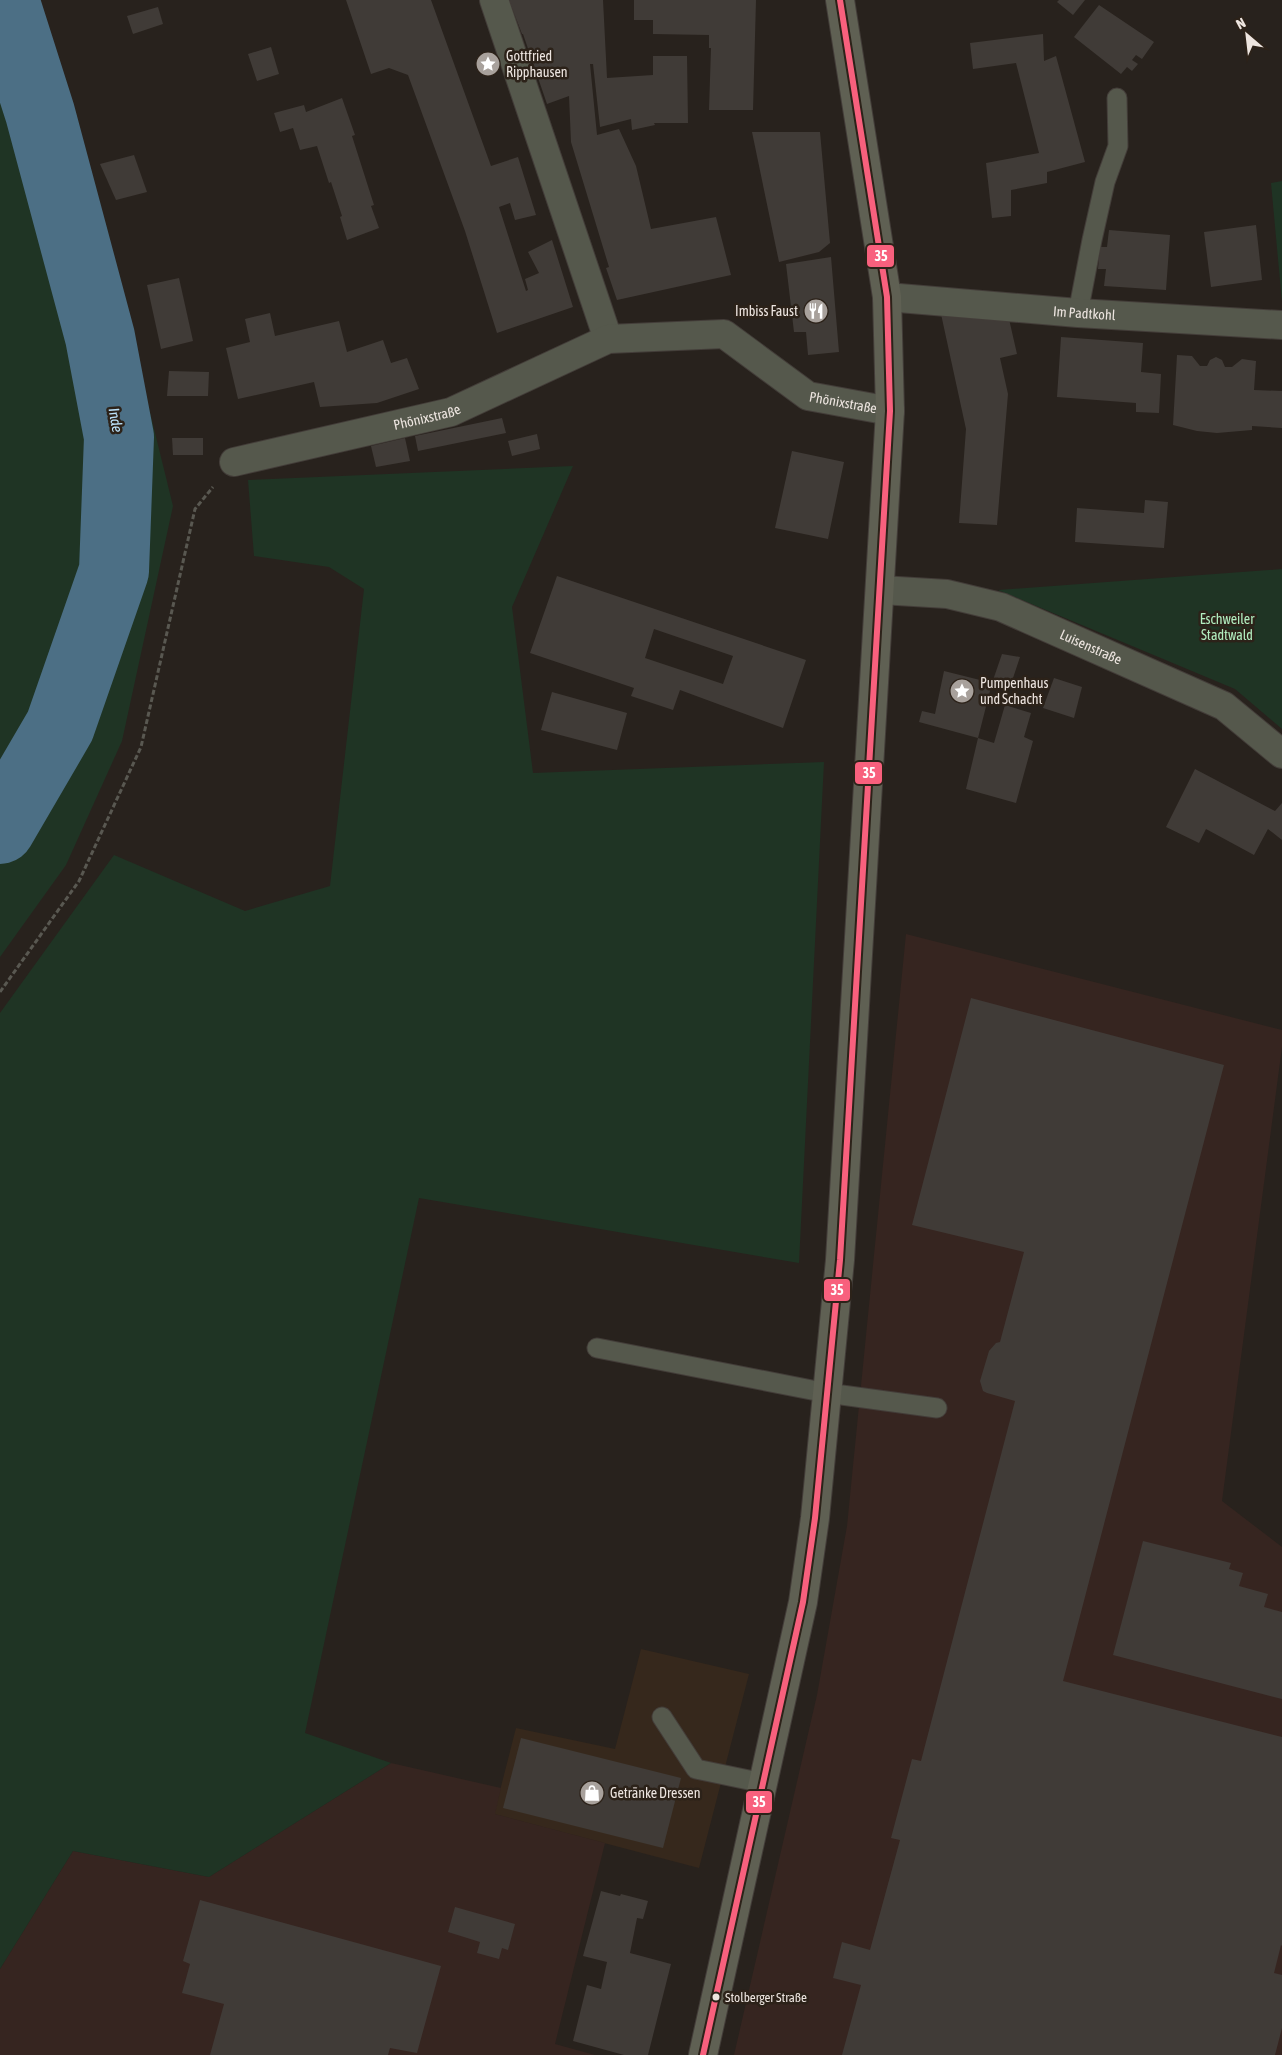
<svg xmlns="http://www.w3.org/2000/svg" width="1282" height="2055" font-family="'Asap Condensed',sans-serif">
<rect width="100%" height="100%" fill="#28221d"/>
<polygon fill="#36281c" points="641,1649 749,1674 699,1868 494,1814 516,1728 615,1749"/>
<g fill="#362520">
<polygon points="906,934 1282,1030 1282,1047 1222,1501 1282,1547 1282,2055 734,2055 817,1695 847,1526"/>
<polygon points="391,1763 501,1788 495,1814 605,1843 555,2044 595,2055 0,2055 0,1969 73,1851 209,1877"/>
</g>
<g fill="#1f3424">
<polygon points="0,0 31,0 70,106 144,388 173,506 122,741 66,865 0,957"/>
<polygon points="1282,181 1282,302 1271,183"/>
<polygon points="573,466 512,607 533,773 824,762 799,1263 419,1198 305,1733 391,1763 209,1877 73,1851 0,1969 0,1013 114,855 245,911 330,886 364,589 329,567 254,556 248,480"/>
<polygon points="1282,569 1282,729 1235,689 998,590"/>
</g>
<g fill="none" stroke-linecap="round" stroke-linejoin="round">
<polyline stroke="#4c6f85" stroke-width="70" points="0,829 60,726 114,571 119,437 100,337 40,113 4,0"/>
</g>
<g fill="#403b37" fill-rule="evenodd">
<polygon points="346,0 431,0 491,166 518,157 536,215 515,220 510,203 499,207 526,291 528,290 525,279 539,273 528,252 552,240 573,307 497,333 465,231 408,75 389,68 371,74"/>
<polygon points="509,0 603,0 607,78 653,75 653,56 687,56 688,123 654,123 655,125 632,130 631,119 600,127 593,64 590,64 597,135 619,129 636,166 651,229 716,217 731,275 617,300 606,268 609,267 571,142 569,96 547,104 523,34 522,34"/>
<polygon points="634,0 756,0 753,110 709,110 711,48 709,48 709,35 653,34 653,20 634,20"/>
<polygon points="1059,0 1085,0 1073,15 1057,2"/>
<polygon points="1099,5 1154,42 1142,59 1136,55 1132,60 1138,64 1132,71 1127,67 1121,74 1074,37"/>
<polygon points="158,7 163,24 133,34 127,16"/>
<polygon points="1043,34 1044,61 1056,56 1085,162 1047,172 1047,183 1011,190 1011,216 992,218 986,163 1039,153 1016,63 973,69 970,43"/>
<polygon points="271,47 279,74 257,81 248,54"/>
<polygon points="342,98 355,135 352,136 374,205 371,206 379,228 347,240 340,217 342,216 331,182 329,183 317,146 300,150 293,128 280,132 274,113 304,105 306,112"/>
<polygon points="752,132 820,132 830,243 819,252 779,262"/>
<polygon points="134,155 147,192 116,200 100,164"/>
<polygon points="1256,225 1262,280 1211,287 1204,232"/>
<polygon points="1109,230 1170,235 1166,290 1104,286 1106,269 1098,269 1100,247 1107,247"/>
<polygon points="831,257 839,352 808,355 806,332 794,332 786,264"/>
<polygon points="179,278 193,341 161,349 147,285"/>
<polygon points="270,313 275,336 339,321 347,352 383,340 391,363 407,358 419,389 377,403 320,407 314,382 238,399 226,348 250,342 245,319"/>
<polygon points="941,314 1009,319 1017,354 1000,358 1008,394 997,525 959,523 966,429"/>
<polygon points="1061,337 1143,343 1141,372 1161,374 1159,413 1136,412 1136,403 1057,397"/>
<polygon points="1177,355 1192,356 1200,366 1207,366 1210,360 1216,357 1222,360 1225,367 1232,367 1242,359 1256,361 1254,390 1282,391 1282,428 1252,426 1252,430 1217,433 1197,431 1173,425"/>
<polygon points="169,371 209,372 208,396 167,396"/>
<polygon points="502,418 506,433 418,451 415,436"/>
<polygon points="537,434 540,449 512,456 508,441"/>
<polygon points="172,438 203,438 203,455 173,455"/>
<polygon points="405,438 410,461 376,467 371,446"/>
<polygon points="792,451 844,462 828,539 775,528"/>
<polygon points="1145,500 1168,502 1164,548 1075,542 1077,508 1144,513"/>
<path d="M557,576L806,660L783,728L680,690L673,710L631,696L634,688L530,653ZM654,629L733,656L723,684L645,658Z"/>
<polygon points="1002,654 1020,657 1010,687 992,683"/>
<polygon points="944,671 992,683 978,738 919,722 922,711 935,714"/>
<polygon points="1054,678 1082,687 1074,718 1043,708"/>
<polygon points="552,692 627,713 617,750 541,730"/>
<polygon points="1005,705 1031,713 1024,737 1033,741 1016,803 966,789 978,738 994,743"/>
<polygon points="1195,769 1275,811 1282,803 1282,840 1268,829 1254,855 1206,829 1199,843 1166,827"/>
<polygon points="971,998 1224,1065 1063,1681 1282,1737 1282,1946 1281,1945 1274,1973 1282,1975 1282,2028 1275,2055 842,2055 861,1985 833,1978 842,1942 870,1950 900,1840 891,1838 912,1759 921,1761 1015,1401 987,1393 983,1391 980,1381 989,1351 996,1343 1000,1342 1024,1252 912,1225"/>
<polygon points="1143,1541 1231,1563 1229,1569 1243,1573 1239,1586 1268,1594 1264,1607 1282,1612 1282,1699 1113,1655"/>
<polygon points="521,1738 681,1778 663,1848 503,1808"/>
<polygon points="601,1891 620,1896 621,1894 648,1901 643,1919 637,1918 630,1953 671,1964 648,2055 624,2055 573,2041 587,1985 601,1989 607,1962 583,1956"/>
<polygon points="200,1900 441,1966 417,2053 390,2048 388,2055 210,2055 224,2004 182,1993 190,1964 183,1961"/>
<polygon points="455,1907 515,1924 508,1950 502,1948 499,1959 477,1953 480,1942 448,1932"/>
</g>
<g fill="none" stroke-linecap="round" stroke-linejoin="round">
<defs>
<g id="service">
<polyline points="1078,313 1092,240 1105,182 1118,146 1117,98"/>
<polyline points="597,1348 827,1393 937,1408"/>
<polyline points="662,1717 696,1769 763,1783"/>
</g>
<g id="minor">
<polyline points="494,0 608,339"/>
<path id="s1" d="M887,297L1078,313L1282,325"/>
<path id="s2" d="M234,462L451,412L608,339L724,334L808,396L890,411"/>
<path id="s3" d="M881,590L947,594L1001,607L1224,706L1282,754"/>
</g>
<polyline id="primary" points="703,2055 803,1602 815,1518 840,1260 890,411 887,297 840,0"/>
</defs>
<use href="#service" stroke="#433d39" stroke-width="21"/>
<use href="#minor" stroke="#433d39" stroke-width="30"/>
<use href="#primary" stroke="#433d39" stroke-width="30"/>
<polyline stroke="#595851" stroke-width="3" stroke-dasharray="5 2.5" stroke-linecap="butt" points="0,992 79,881 141,747 195,509 213,487"/>
<use href="#service" stroke="#55584c" stroke-width="19"/>
<use href="#minor" stroke="#55584c" stroke-width="28"/>
<use href="#primary" stroke="#5f6053" stroke-width="28"/>
<defs>
<polyline id="bus-1" points="703,2055 803,1602 815,1518 840,1260 890,411 887,297 840,0"/>
</defs>
<use href="#bus-1" stroke="#2c2219" stroke-width="10"/>
<use href="#bus-1" stroke="#f8607d" stroke-width="6"/>
</g>
<defs>
<symbol id="sight-disc" viewBox="-11 -11 22 22"><circle r="9.5" fill="#a8a19c" stroke="#2c2219"/><path d="M0-6L1.8-2.2L6-1.7L2.9 1.2L3.7 5.4L0 3.3L-3.7 5.4L-2.9 1.2L-6-1.7L-1.8-2.2Z" fill="#fff"/></symbol>
<symbol id="restaurant-disc" viewBox="-11 -11 22 22"><circle r="9.5" fill="#a8a19c" stroke="#2c2219"/><path d="M-5-6h1v4h1v-4h1v4h1v-4h1v5L-1.5 .5V6h-2V.5L-5-1ZM5-6V6H3V1.5H1.5Q1.5-4 5-6Z" fill="#fff"/></symbol>
<symbol id="shop-disc" viewBox="-11 -11 22 22"><circle r="9.5" fill="#a8a19c" stroke="#2c2219"/><path d="M-5-2.5h2.3a2.7 3.5 0 0 1 5.4 0H5L5.5 6h-11ZM-1.5-2.5h3a1.5 2.3 0 0 0-3 0Z" fill="#fff"/></symbol>
</defs>
<g fill-rule="evenodd">
<use href="#sight-disc" x="474" y="50" width="28" height="28"/>
<use href="#restaurant-disc" x="802" y="297" width="28" height="28"/>
<use href="#sight-disc" x="948" y="677" width="28" height="28"/>
<use href="#shop-disc" x="578" y="1779" width="28" height="28"/>
</g>
<circle fill="#ede5e0" stroke="#2c2219" stroke-width="2" cx="716" cy="1997" r="4.5"/>
<g text-anchor="middle" dominant-baseline="central" stroke-width="5" stroke-linejoin="round" paint-order="stroke">
<g font-size="13" fill="#ede5e0" stroke="#2c2219" text-anchor="start">
<text x="725" y="1997">Stolberger Straße</text>
</g>
<g font-size="14" fill="#ede5e0" stroke="#2c2219" text-anchor="start">
<text x="506" y="56">Gottfried<tspan x="506" dy="16">Ripphausen</tspan></text>
<text x="798" y="311" text-anchor="end">Imbiss Faust</text>
<text x="980" y="683">Pumpenhaus<tspan x="980" dy="16">und Schacht</tspan></text>
<text x="610" y="1793">Getränke Dressen</text>
</g>
<g font-size="14" fill="#ede5e0" stroke="#2c2219">
<text stroke="none"><textPath href="#s1" startOffset="198">Im Padtkohl</textPath></text>
<text stroke="none"><textPath href="#s2" startOffset="652">Phönixstraße</textPath></text>
<text stroke="none"><textPath href="#s2" startOffset="198">Phönixstraße</textPath></text>
<text stroke="none"><textPath href="#s3" startOffset="220">Luisenstraße</textPath></text>
</g>
<g font-size="14" fill="#b2eec0" stroke="#2c2219">
<text x="1227" y="619">Eschweiler<tspan x="1227" dy="16">Stadtwald</tspan></text>
</g>
<g font-size="15" font-style="italic" fill="#bbe1fa" stroke="#2c2219">
<text transform="translate(116 420) rotate(80)">Inde</text>
</g>
</g>
<g stroke="#2c2219" stroke-width="2">
<rect x="866" y="244" width="29" height="24" rx="5" fill="#f8607d"/>
<rect x="854" y="761" width="29" height="24" rx="5" fill="#f8607d"/>
<rect x="823" y="1278" width="28" height="24" rx="5" fill="#f8607d"/>
<rect x="745" y="1790" width="28" height="24" rx="5" fill="#f8607d"/>
</g>
<g font-size="14" text-anchor="middle" font-weight="bold" fill="#fff">
<text x="881" y="261">35</text>
<text x="869" y="778">35</text>
<text x="837" y="1295">35</text>
<text x="759" y="1807">35</text>
</g>
<g transform="translate(1247 35) rotate(332)" stroke="#2c2219" stroke-width="4" paint-order="stroke">
<path d="M0-4L9 19L0 12L-9 19Z" fill="#ede5e0"/>
<text y="-8" font-size="14" font-weight="bold" text-anchor="middle" fill="#ede5e0">N</text>
</g>
</svg>
